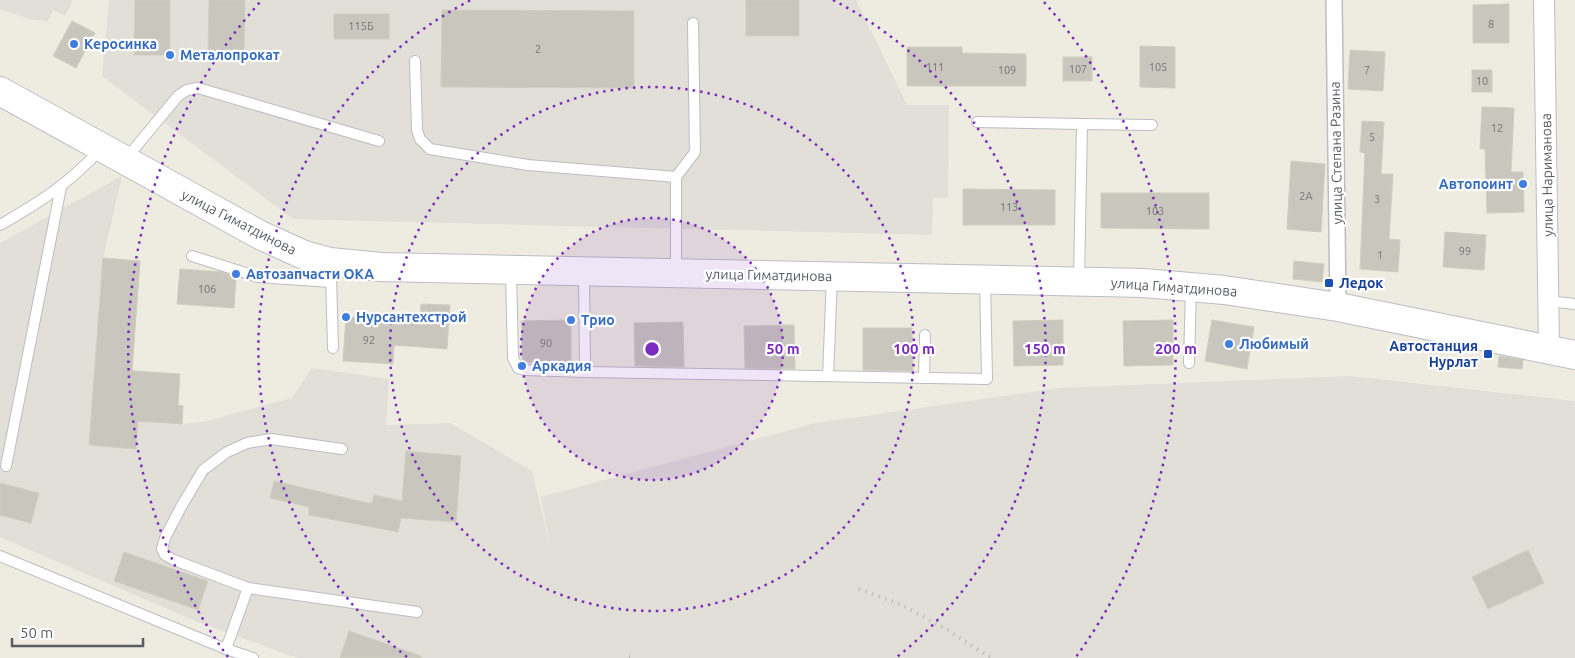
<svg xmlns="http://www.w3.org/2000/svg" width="1575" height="658" font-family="Ubuntu,sans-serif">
<rect width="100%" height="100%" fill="#eeece0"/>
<g fill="#e1dfd8">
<polygon points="0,0 73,0 65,16 53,10 48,21 33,20 0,9"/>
<polygon points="109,0 856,0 907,105 949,105 948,198 933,198 932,235 293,219 102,76"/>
<polygon points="122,176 103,258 140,261 132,370 180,374 178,405 183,406 182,424 203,422 292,398 312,368 389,379 386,425 450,423 532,471 550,546 541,497 816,423 1060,388 1350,376 1575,401 1575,658 297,658 198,622 0,537 0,243"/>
</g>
<g fill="#c8c6bd" stroke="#d2cebe">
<polygon points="135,0 170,0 170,55 134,55"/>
<polygon points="209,0 245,0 244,54 208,54"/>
<rect x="746" y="0" width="53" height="36"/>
<polygon points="1509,4 1509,43 1473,43 1473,5"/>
<polygon points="442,10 634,11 634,88 441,87"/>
<rect x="334" y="14" width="55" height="25"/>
<polygon points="72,21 95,33 76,68 53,56"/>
<polygon points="1140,46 1175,47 1175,88 1140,87"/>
<polygon points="907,47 962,47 962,53 1026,54 1026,86 907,86"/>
<polygon points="1350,50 1385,52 1383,91 1348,89"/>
<rect x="1063" y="57" width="29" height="24"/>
<rect x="1472" y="70" width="20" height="22"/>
<polygon points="1482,107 1514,108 1511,172 1523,172 1524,212 1487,213 1485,149 1480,149"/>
<polygon points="1362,121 1384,122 1381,174 1393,174 1389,239 1400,240 1398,272 1360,269 1365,153 1360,152"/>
<polygon points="1291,161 1325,164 1321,232 1287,229"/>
<polygon points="963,189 1055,190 1055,225 963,225"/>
<polygon points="1101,193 1209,193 1209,229 1101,228"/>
<polygon points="1445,232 1486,235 1484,270 1443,267"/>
<polygon points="103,258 140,261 132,371 180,374 178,405 183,406 182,424 138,421 136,449 89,445"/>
<polygon points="1294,261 1324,264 1322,282 1293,279"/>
<polygon points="180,269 221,272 236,277 234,308 177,304"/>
<polygon points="421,304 450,305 447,349 394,345 393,364 343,361 346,317 420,321"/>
<polygon points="571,320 571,365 523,362 521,321"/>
<polygon points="1063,320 1063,365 1014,366 1013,321"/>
<polygon points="1173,320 1173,365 1124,366 1123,321"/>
<polygon points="1212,320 1254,327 1247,369 1205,361"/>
<polygon points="683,322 684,367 635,366 634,323"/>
<polygon points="794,325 795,369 745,368 744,326"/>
<polygon points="863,328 912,328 913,371 863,370"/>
<polygon points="1499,356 1523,360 1522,369 1498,367"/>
<polygon points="406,451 461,456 456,522 401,518 398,532 309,515 309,507 270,498 274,481 372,504 374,495 402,501"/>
<polygon points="0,483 39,493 31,523 0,515"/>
<polygon points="1528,550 1544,583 1488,609 1472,577"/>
<polygon points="124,552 208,581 198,610 114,581"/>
<polygon points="349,631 421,656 421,658 340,658"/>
</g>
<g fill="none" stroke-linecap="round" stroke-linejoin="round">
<defs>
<g id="service">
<polyline points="415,61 417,130 420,139 430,149 528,165 676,177"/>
<polyline points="977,122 1082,124 1079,280"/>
<polyline points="1082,124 1152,125"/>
<polyline points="125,160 178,96 187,90 198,88 379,141"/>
<path d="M0,225C42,201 68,184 101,149"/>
<polyline points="192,256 258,277 331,282"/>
<polyline points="511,270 513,358 518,368 525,370 585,372 987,379 985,280"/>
<polyline points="584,272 585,372"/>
<polyline points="676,272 676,177 695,152 693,23"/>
<polyline points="331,275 333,348"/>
<polyline points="1548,301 1575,304"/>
<polyline points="1189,363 1191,288"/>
<polyline points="828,376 832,277"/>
<polyline points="924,378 925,335"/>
<polyline points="342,449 271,439 247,443 227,452 203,470 181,507 165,538 162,549 165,555 174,560 248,588 417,612"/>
<polyline points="6,466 61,187"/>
<polyline points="0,556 226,649 253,658"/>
<polyline points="226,649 248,588"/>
</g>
<polyline id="pedestrian" points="1334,0 1338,307"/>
<polyline id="minor" points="1544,0 1549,350"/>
<polyline id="secondary" points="0,91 260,235 304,255 330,262 381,267 1144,283 1224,290 1338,307 1575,355"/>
</defs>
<use href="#service" stroke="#bbbdc3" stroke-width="12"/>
<use href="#pedestrian" stroke="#bbbdc3" stroke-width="18"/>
<use href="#minor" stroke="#bbbdc3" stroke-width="22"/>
<use href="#secondary" stroke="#bbbec6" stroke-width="30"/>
<use href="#service" stroke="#fff" stroke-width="10"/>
<use href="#pedestrian" stroke="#fff" stroke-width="15"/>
<use href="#minor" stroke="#fff" stroke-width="20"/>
<use href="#secondary" stroke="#fff" stroke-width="28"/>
<g stroke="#b4b5b6" stroke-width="4" stroke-dasharray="1 6" stroke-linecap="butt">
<polyline points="859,589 902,605 946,629 991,658"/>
<polyline points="629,657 632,658"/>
</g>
</g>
<circle cx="652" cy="349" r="131" fill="#7b2cbf" fill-opacity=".12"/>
<g fill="none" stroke="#7b2cbf" stroke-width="2.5" stroke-dasharray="2.5 5">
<circle cx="652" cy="349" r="131"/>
<circle cx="652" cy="349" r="262"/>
<path d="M407 657A393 393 0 0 1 471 0M833 0A393 393 0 0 1 897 657"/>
<path d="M228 657A524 524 0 0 1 260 2M1044 2A524 524 0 0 1 1076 657"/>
</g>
<g fill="#3f7fe0" stroke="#fff" stroke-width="2">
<circle cx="74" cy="44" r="5"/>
<circle cx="170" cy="55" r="5"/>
<circle cx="1523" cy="184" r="5"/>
<circle cx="236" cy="274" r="5"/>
<circle cx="346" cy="317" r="5"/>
<circle cx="571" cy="320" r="5"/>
<circle cx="1229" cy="344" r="5"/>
<circle cx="522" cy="366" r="5"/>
</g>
<g fill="#1a4fb4" stroke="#fff" stroke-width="2">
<rect x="1324" y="278" width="10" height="10" rx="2.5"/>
<rect x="1483" y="349" width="10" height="10" rx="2.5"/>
</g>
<g text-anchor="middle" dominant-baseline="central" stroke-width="4.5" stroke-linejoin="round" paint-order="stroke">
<g font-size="11" fill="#75767a">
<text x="1491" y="24">8</text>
<text x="361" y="26">115Б</text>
<text x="538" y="49">2</text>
<text x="935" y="67">111</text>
<text x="1158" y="67">105</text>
<text x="1078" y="69">107</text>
<text x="1007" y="70">109</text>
<text x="1367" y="70">7</text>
<text x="1482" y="81">10</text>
<text x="1497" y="128">12</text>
<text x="1372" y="137">5</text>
<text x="1306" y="196">2А</text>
<text x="1377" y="199">3</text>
<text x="1009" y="207">113</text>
<text x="1155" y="211">103</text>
<text x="1465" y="251">99</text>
<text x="1380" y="255">1</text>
<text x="207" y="289">106</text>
<text x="369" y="340">92</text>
<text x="546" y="343">90</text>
</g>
<g font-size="14" font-weight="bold" fill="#366cbe" stroke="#fff" text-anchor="start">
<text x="84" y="44">Керосинка</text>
<text x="180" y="55">Металопрокат</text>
<text x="1513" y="184" text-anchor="end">Автопоинт</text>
<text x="246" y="274">Автозапчасти ОКА</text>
<text x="356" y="317">Нурсантехстрой</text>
<text x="581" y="320">Трио</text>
<text x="1239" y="344">Любимый</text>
<text x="532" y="366">Аркадия</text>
</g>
<g font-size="14" fill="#595c63" stroke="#fff">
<text transform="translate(1336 153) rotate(-91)">улица Степана Разина</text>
<text transform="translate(1547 175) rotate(-91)">улица Нариманова</text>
<text transform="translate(239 222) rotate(27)">улица Гиматдинова</text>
<text transform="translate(769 275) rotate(1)">улица Гиматдинова</text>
<text transform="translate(1174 287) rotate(4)">улица Гиматдинова</text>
</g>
<g font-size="14" font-weight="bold" fill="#164399" stroke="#fff" text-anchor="start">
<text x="1339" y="283">Ледок</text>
<text x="1478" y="346" text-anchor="end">Автостанция<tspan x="1478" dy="16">Нурлат</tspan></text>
</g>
</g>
<circle cx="652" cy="349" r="8" fill="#7b2cbf" stroke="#fff" stroke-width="2.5"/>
<g font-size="15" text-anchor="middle" font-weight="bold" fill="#7b2cbf" stroke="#fff" stroke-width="4.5" stroke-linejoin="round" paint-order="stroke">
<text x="783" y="354">50 m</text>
<text x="914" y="354">100 m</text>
<text x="1045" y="354">150 m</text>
<text x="1176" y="354">200 m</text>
</g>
<path d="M12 638v8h131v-8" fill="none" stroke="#595c63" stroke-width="2.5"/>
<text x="20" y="638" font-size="15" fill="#595c63" stroke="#ffffff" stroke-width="4" paint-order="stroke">50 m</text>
</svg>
